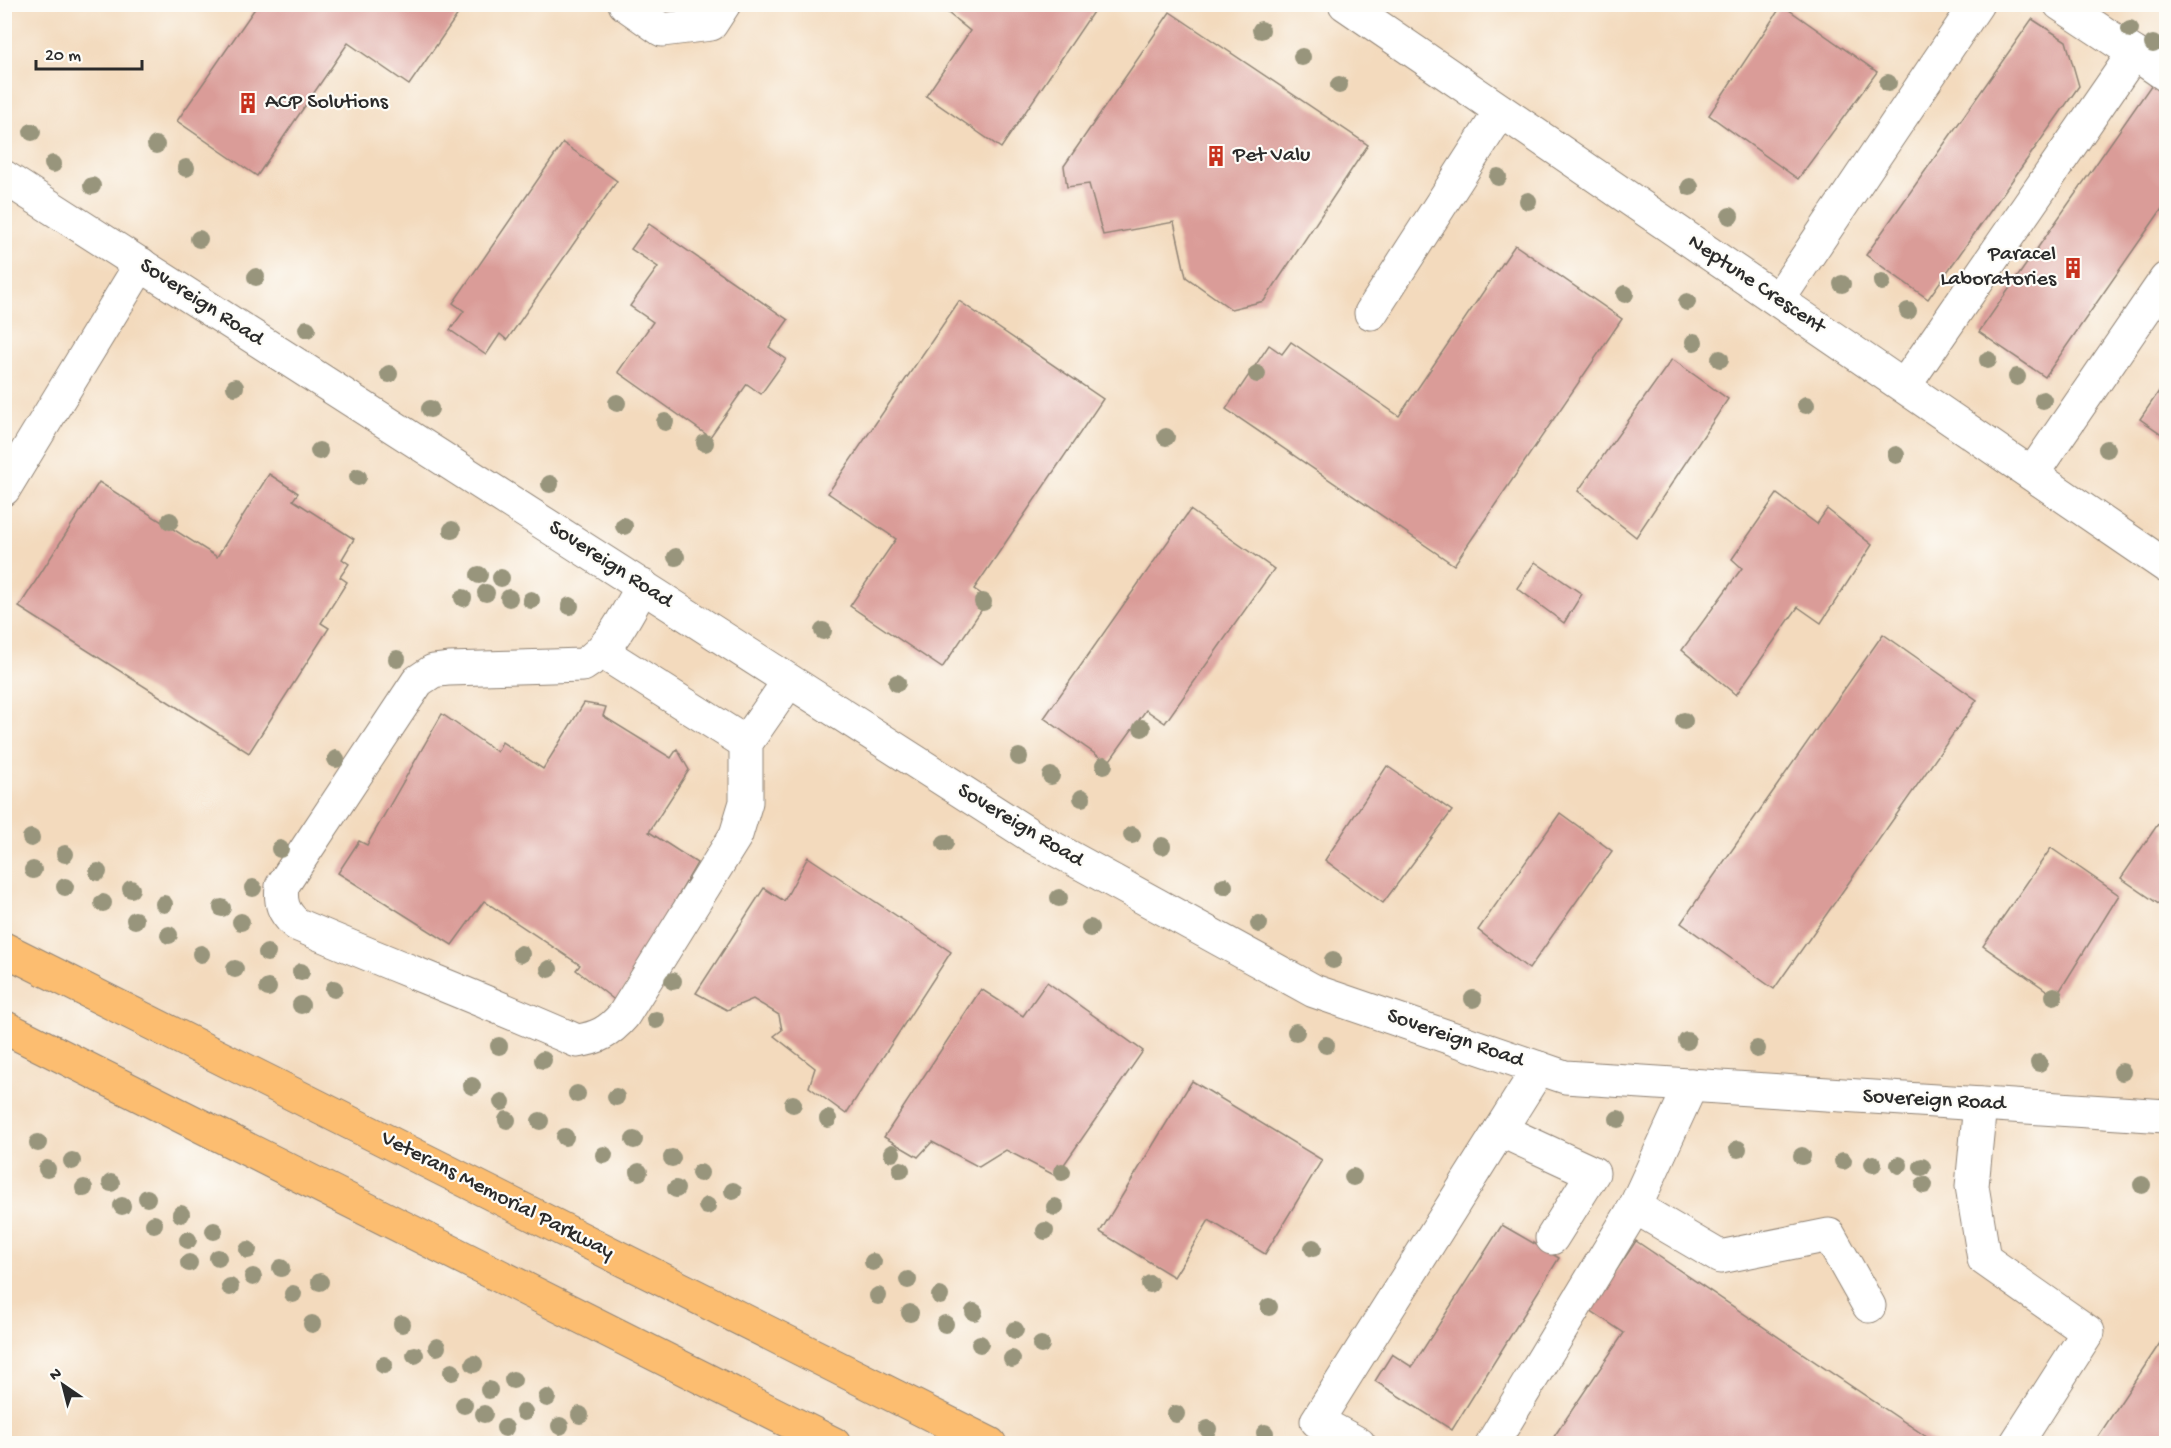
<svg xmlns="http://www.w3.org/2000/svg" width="2171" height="1448" font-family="'Gochi Hand',sans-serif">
<rect width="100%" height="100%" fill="#fdfcf7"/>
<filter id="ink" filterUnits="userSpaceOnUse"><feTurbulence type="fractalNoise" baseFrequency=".0167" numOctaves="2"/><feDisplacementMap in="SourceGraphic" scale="12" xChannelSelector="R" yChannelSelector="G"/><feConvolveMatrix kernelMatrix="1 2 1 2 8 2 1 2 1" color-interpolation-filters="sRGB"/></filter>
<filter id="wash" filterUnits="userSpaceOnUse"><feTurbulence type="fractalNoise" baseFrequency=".008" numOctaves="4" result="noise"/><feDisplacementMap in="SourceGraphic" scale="24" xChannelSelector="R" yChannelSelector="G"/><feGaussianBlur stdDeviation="1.35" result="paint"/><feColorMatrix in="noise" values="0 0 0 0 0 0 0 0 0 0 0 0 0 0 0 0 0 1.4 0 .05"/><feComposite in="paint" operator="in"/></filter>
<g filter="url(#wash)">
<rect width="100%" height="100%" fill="#f3dabd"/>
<g id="blocks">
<g fill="#da9c98">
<polygon points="258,4 465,4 409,85 348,43 257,176 177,121"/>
<polygon points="937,4 1088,4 1095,9 1001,148 926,96 970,31"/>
<polygon points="1782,5 1877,72 1798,179 1709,115"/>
<polygon points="1170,12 1368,145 1264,301 1231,309 1186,277 1174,222 1103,235 1089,184 1067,187 1064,166"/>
<polygon points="2032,19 2066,41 2079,86 1928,299 1866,255"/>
<polygon points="2154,81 2166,90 2166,203 2045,377 1979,332"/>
<polygon points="563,143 617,181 507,340 500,334 486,355 450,330 464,311 453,303"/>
<polygon points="649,224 788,320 769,347 786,359 761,394 747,384 710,437 618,372 653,322 630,306 658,267 631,249"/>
<polygon points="1515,245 1622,319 1454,565 1226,409 1269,345 1282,354 1291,342 1399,416"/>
<polygon points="959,301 1103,399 974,589 989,599 942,668 850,606 896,539 828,493"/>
<polygon points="1672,359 1728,399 1636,537 1578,491"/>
<polygon points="2166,381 2166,437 2140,419"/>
<polygon points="269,474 298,493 293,500 354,539 342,559 349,564 340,577 347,582 321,623 329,628 249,753 19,607 99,482 217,557"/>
<polygon points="1777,494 1817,524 1827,509 1872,545 1821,623 1798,607 1736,695 1682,650 1742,568 1732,559"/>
<polygon points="1190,510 1274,569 1165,723 1146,710 1108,763 1044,718"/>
<polygon points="1535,562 1582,594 1564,623 1517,588"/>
<polygon points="1883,634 1977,700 1774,989 1681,923"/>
<polygon points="584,703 606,707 603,716 671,758 677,749 689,770 649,832 697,863 617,1002 576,970 580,965 484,901 452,945 338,873 359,841 367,845 442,714 497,752 502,742 543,769"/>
<polygon points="1387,766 1452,811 1383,903 1325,860"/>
<polygon points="1560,813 1612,851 1529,969 1478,930"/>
<polygon points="2158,824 2166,830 2166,909 2121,878"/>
<polygon points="2051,848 2119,895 2056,997 1983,946"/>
<polygon points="808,857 951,952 846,1114 809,1087 815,1068 774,1036 782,1030 779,1015 753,999 727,1010 696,993 764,888 784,901"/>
<polygon points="1047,982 1143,1051 1056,1176 1006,1150 979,1167 932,1142 918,1157 884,1137 981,989 1023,1016"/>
<polygon points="1192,1081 1322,1160 1265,1254 1209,1220 1174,1277 1100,1232"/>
<polygon points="1502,1225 1559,1258 1452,1430 1375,1381 1392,1354 1412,1367"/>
<polygon points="1636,1241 1937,1444 1549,1444 1624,1333 1590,1310"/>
<polygon points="2166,1334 2166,1444 2093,1444"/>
</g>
</g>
</g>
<g filter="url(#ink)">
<use href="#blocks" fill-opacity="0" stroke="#8f8274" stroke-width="1.5"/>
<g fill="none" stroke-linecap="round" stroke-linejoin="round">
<defs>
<g id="minor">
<polyline points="625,4 662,30 711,24 724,4"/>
<polyline points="1345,4 2166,566"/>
<polyline points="2134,53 2166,75"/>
<polyline points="4,177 1033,837 1314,991 1565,1077 2166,1116"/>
<polyline points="1778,300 1977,4"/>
<polyline points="1371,313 1501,111"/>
<polyline points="1905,385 2134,53 2060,4"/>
<polyline points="2032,474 2166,279"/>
<polyline points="4,489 141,264"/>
<path d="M643,586C626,614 612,648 583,665L449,669L433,671L418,681L282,886C280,903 283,912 296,924C390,964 484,1000 577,1041C598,1038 609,1032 623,1016L736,835L746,802V743L789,681"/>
<polyline points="602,652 746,743"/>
<polyline points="1980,1104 1972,1186 1984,1259 2088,1332 2016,1444"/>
<polyline points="1500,1130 1593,1173 1552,1238"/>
<polyline points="1635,1207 1720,1257 1829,1235 1869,1306"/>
<polyline points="1359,1444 1317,1421 1539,1068"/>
<polyline points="1492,1444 1635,1207 1691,1085"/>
</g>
<g id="highway">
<polyline points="4,949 990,1444"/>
<polyline points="4,1027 834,1444"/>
</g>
</defs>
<use href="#minor" stroke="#8f8274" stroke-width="35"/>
<use href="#highway" stroke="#8f8274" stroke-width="35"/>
<use href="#minor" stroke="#fff" stroke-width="33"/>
<use href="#highway" stroke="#fcbd6f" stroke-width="33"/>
</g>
<g fill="#98957c">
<circle cx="2130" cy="29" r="9"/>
<circle cx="1261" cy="30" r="9"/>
<circle cx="2153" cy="44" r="9"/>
<circle cx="1302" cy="57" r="9"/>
<circle cx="1888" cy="83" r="9"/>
<circle cx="1339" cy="85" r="9"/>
<circle cx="32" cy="132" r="9"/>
<circle cx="156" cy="145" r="9"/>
<circle cx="53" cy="164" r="9"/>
<circle cx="186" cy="168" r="9"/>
<circle cx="1498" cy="177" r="9"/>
<circle cx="92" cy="186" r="9"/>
<circle cx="1690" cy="187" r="9"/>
<circle cx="1528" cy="201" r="9"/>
<circle cx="1730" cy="216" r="9"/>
<circle cx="199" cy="239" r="9"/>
<circle cx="256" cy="277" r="9"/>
<circle cx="1882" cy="282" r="9"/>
<circle cx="1842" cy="284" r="9"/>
<circle cx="1625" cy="294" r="9"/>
<circle cx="1687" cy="302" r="9"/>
<circle cx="1908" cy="311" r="9"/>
<circle cx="307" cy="329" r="9"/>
<circle cx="1694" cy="342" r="9"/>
<circle cx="1720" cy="359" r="9"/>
<circle cx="1988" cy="360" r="9"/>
<circle cx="389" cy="374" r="9"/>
<circle cx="1257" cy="374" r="9"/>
<circle cx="2017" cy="377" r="9"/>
<circle cx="235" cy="387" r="9"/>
<circle cx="2043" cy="400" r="9"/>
<circle cx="617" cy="403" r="9"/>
<circle cx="1806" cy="405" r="9"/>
<circle cx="430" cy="409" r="9"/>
<circle cx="665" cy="422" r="9"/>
<circle cx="1166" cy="437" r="9"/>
<circle cx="705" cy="443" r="9"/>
<circle cx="2107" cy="449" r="9"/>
<circle cx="319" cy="451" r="9"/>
<circle cx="1896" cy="455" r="9"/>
<circle cx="358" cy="477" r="9"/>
<circle cx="550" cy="484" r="9"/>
<circle cx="170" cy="521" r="9"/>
<circle cx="624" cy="526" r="9"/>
<circle cx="452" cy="530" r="9"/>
<circle cx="676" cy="557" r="9"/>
<circle cx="479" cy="575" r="9"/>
<circle cx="501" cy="578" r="9"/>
<circle cx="486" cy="593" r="9"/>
<circle cx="463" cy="598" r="9"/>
<circle cx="509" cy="598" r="9"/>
<circle cx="531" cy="600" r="9"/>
<circle cx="983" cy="602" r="9"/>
<circle cx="570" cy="606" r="9"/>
<circle cx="823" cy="631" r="9"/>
<circle cx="397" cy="659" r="9"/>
<circle cx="897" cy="683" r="9"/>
<circle cx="1684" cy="721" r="9"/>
<circle cx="1142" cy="728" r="9"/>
<circle cx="1019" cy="757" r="9"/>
<circle cx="336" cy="759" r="9"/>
<circle cx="1104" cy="765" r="9"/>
<circle cx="1051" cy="776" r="9"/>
<circle cx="1082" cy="798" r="9"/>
<circle cx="1132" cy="835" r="9"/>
<circle cx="31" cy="838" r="9"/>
<circle cx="945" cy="843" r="9"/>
<circle cx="1162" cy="846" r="9"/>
<circle cx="280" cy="849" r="9"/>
<circle cx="65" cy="854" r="9"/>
<circle cx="33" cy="870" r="9"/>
<circle cx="98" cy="872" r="9"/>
<circle cx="1224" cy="886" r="9"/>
<circle cx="65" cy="887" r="9"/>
<circle cx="253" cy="888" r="9"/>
<circle cx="131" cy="889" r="9"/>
<circle cx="1059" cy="898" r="9"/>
<circle cx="103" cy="903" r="9"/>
<circle cx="164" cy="904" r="9"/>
<circle cx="222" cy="908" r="9"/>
<circle cx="135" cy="920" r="9"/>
<circle cx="241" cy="922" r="9"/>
<circle cx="1259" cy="924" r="9"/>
<circle cx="1090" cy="928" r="9"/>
<circle cx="169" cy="935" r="9"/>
<circle cx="267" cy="953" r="9"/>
<circle cx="201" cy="954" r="9"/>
<circle cx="521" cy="954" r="9"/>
<circle cx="1333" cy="960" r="9"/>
<circle cx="235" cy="969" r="9"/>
<circle cx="549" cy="969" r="9"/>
<circle cx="301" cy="972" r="9"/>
<circle cx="673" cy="981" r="9"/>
<circle cx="268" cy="988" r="9"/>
<circle cx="334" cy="989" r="9"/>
<circle cx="2054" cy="996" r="9"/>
<circle cx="1473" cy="999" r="9"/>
<circle cx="301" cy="1005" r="9"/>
<circle cx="656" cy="1020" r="9"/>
<circle cx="1296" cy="1032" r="9"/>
<circle cx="1687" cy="1041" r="9"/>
<circle cx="1326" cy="1045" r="9"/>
<circle cx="499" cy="1046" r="9"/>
<circle cx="1757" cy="1049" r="9"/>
<circle cx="543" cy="1060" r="9"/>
<circle cx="2039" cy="1063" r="9"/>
<circle cx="2122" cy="1072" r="9"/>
<circle cx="472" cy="1086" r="9"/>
<circle cx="577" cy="1094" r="9"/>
<circle cx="616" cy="1097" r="9"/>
<circle cx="502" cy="1102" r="9"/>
<circle cx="793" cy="1104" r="9"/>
<circle cx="828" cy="1119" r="9"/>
<circle cx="1618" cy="1119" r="9"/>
<circle cx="507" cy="1120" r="9"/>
<circle cx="540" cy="1121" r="9"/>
<circle cx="565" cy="1137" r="9"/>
<circle cx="634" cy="1140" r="9"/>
<circle cx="38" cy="1143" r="9"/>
<circle cx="1738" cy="1149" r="9"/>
<circle cx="892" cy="1153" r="9"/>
<circle cx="604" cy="1155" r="9"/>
<circle cx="1802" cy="1156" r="9"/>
<circle cx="672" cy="1158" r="9"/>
<circle cx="72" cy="1161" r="9"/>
<circle cx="1843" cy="1161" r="9"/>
<circle cx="1873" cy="1164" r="9"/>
<circle cx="1899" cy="1165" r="9"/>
<circle cx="1922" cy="1167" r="9"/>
<circle cx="47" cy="1169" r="9"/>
<circle cx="901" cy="1170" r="9"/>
<circle cx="639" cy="1172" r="9"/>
<circle cx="1062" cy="1172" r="9"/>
<circle cx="700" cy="1173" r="9"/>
<circle cx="1353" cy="1177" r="9"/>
<circle cx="111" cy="1183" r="9"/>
<circle cx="1924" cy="1185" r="9"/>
<circle cx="2142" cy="1185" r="9"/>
<circle cx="84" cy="1188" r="9"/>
<circle cx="676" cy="1189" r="9"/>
<circle cx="733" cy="1191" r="9"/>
<circle cx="147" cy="1198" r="9"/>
<circle cx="122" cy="1206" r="9"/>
<circle cx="707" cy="1206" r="9"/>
<circle cx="1055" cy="1207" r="9"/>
<circle cx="181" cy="1214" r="9"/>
<circle cx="154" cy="1224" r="9"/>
<circle cx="214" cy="1231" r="9"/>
<circle cx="1045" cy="1231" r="9"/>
<circle cx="188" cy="1240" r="9"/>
<circle cx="1313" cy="1248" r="9"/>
<circle cx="248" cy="1250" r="9"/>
<circle cx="218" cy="1258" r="9"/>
<circle cx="873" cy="1262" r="9"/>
<circle cx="189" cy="1263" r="9"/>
<circle cx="281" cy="1268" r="9"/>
<circle cx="253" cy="1277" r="9"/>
<circle cx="908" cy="1280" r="9"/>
<circle cx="320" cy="1282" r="9"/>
<circle cx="1150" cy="1284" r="9"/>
<circle cx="230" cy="1287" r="9"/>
<circle cx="293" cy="1294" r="9"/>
<circle cx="878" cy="1296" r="9"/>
<circle cx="940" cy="1296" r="9"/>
<circle cx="1269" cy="1307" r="9"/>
<circle cx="974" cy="1312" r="9"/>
<circle cx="910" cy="1313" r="9"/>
<circle cx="312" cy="1324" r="9"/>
<circle cx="402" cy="1324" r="9"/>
<circle cx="945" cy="1324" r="9"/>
<circle cx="1015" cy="1330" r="9"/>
<circle cx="980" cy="1344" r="9"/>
<circle cx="1041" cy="1345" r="9"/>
<circle cx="437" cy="1347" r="9"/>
<circle cx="415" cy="1355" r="9"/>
<circle cx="1012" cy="1359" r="9"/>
<circle cx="474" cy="1364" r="9"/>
<circle cx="384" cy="1365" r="9"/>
<circle cx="452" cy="1372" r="9"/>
<circle cx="513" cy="1380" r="9"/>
<circle cx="489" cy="1390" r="9"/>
<circle cx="547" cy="1398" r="9"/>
<circle cx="464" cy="1405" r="9"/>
<circle cx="524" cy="1412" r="9"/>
<circle cx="484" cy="1414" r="9"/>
<circle cx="1176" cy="1414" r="9"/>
<circle cx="580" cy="1415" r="9"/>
<circle cx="560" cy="1426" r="9"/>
<circle cx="505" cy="1428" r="9"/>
<circle cx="1208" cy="1429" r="9"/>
<circle cx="1265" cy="1433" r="9"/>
</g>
</g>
<defs>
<symbol id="building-bare" viewBox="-9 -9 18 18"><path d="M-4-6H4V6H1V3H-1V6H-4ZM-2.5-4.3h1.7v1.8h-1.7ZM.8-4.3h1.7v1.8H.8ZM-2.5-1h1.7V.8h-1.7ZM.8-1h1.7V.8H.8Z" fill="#c8321e" stroke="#fdfcf7" stroke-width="2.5" paint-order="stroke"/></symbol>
</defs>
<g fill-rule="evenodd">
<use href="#building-bare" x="233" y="88" width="30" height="30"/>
<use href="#building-bare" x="1201" y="141" width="30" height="30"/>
<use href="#building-bare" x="2058" y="253" width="30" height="30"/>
</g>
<g text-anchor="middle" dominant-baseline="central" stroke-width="4.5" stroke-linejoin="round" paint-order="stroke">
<g font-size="22" fill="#2b2b2b" stroke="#fdfcf7" text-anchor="start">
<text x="265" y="103">ACP Solutions</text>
<text x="1233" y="156">Pet Valu</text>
<text x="2056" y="255" text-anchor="end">Paracel<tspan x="2056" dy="25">Laboratories</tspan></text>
</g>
<g font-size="22" fill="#2b2b2b" stroke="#fdfcf7">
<text transform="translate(1756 285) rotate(34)">Neptune Crescent</text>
<text transform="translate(201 303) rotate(33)">Sovereign Road</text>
<text transform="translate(610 565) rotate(33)">Sovereign Road</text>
<text transform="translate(1020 826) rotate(31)">Sovereign Road</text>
<text transform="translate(1455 1039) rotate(19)">Sovereign Road</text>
<text transform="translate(1934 1101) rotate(3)">Sovereign Road</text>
<text transform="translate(497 1196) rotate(27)">Veterans Memorial Parkway</text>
</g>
</g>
<rect width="2171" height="1448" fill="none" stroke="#fdfcf7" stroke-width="24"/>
<g transform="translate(63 1385) rotate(325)" stroke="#fdfcf7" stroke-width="4.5" paint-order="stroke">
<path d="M0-4.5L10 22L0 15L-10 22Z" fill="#2b2b2b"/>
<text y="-9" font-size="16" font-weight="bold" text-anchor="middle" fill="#2b2b2b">N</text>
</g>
<path d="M36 60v9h106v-9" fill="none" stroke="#2b2b2b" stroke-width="3"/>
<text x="45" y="60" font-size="18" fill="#2b2b2b" stroke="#fdfcf7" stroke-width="4.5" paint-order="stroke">20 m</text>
</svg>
